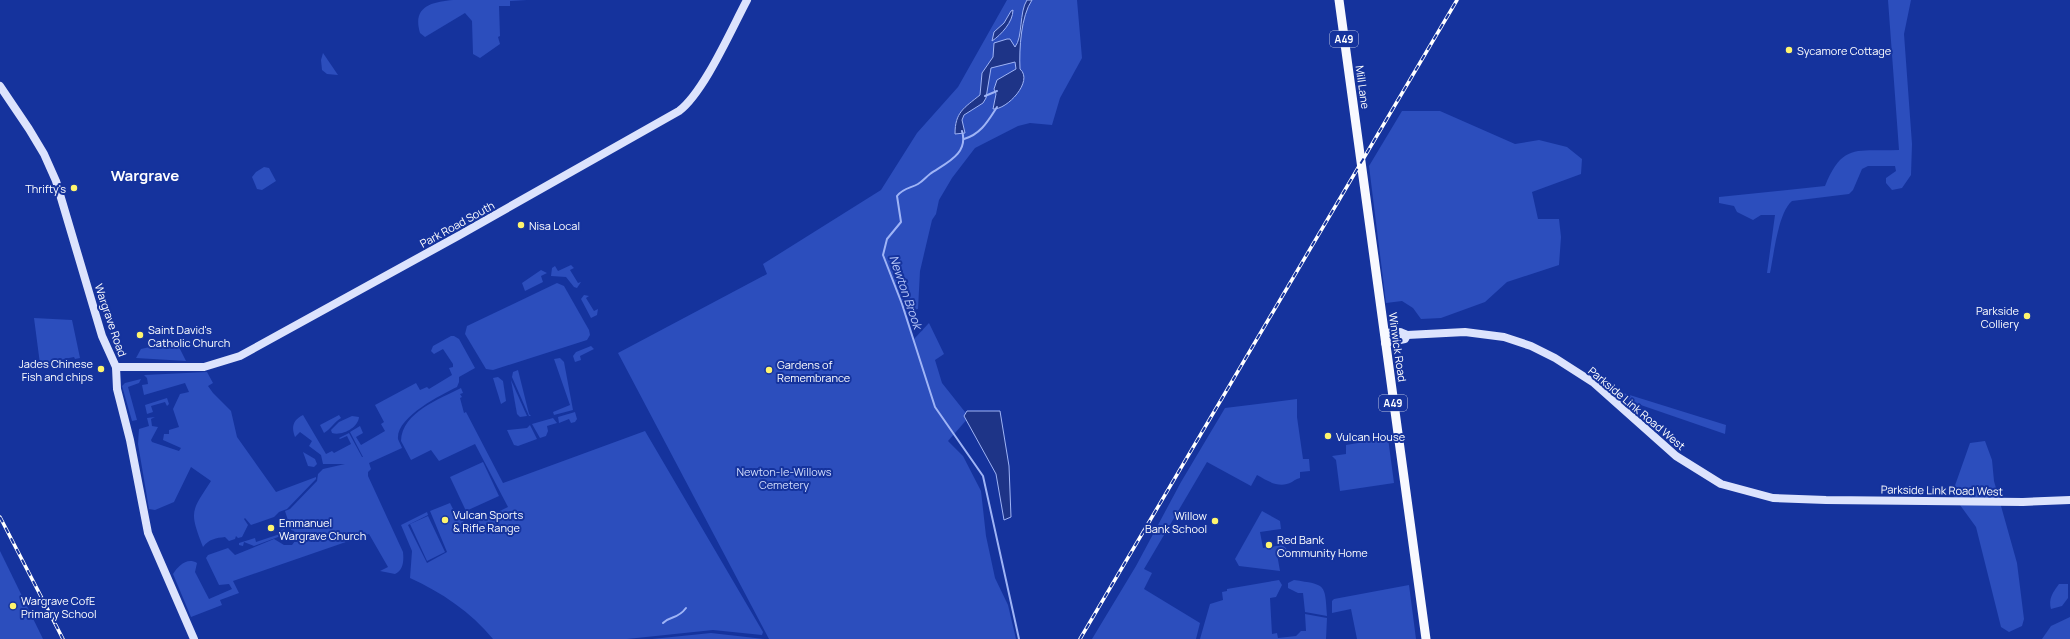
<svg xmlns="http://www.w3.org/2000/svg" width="2070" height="639" font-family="Manrope,sans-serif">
<rect width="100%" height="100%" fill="#15339d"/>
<g fill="#2c4ebd">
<path d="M453,0H527L510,1V6H499L500,36L498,37L500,44L480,58L473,54L472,21L465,13L425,37L420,33C412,6 432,2 453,0Z"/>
<polygon points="1007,0 1077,0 1082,58 1060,98 1052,125 1030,123 1018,126 975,148 952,178 939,200 936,214 932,220 920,271 918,309 909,311 905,306 914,339 929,323 944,354 935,360 942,383 969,417 948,441 963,456 981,491 986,536 995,578 1008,605 1016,639 769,639 618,353 767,274 763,264 881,190 917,133 958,87"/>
<path d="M1888,0H1911L1904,34L1912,144L1911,175L1902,188L1892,190L1886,183V178L1896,171L1895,166H1868L1862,169L1853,190L1849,194L1792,201C1778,213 1774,254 1770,273H1767L1775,215H1761L1753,220L1737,212L1734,206L1719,203V197L1825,186C1843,142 1857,152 1899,150Z"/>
<polygon points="323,53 338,75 327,74 322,70 321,60"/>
<polygon points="1402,111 1440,111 1515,144 1539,140 1567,147 1582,159 1581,174 1532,192 1538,219 1559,219 1561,237 1559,265 1507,282 1485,302 1441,318 1421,319 1413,308 1402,301 1386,303 1369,166"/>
<polygon points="264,167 269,168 276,181 262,190 257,189 252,177 256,172"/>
<polygon points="571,265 574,268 570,270 578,283 581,282 577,288 574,287 566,277 551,276 552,268 555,266 558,271"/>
<polygon points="541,270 547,273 541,276 543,282 525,291 522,283"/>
<polygon points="557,283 564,286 589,330 590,335 587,340 493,370 486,369 465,334 467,326"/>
<polygon points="584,295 589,296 586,298 594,311 598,309 597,315 591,318 581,299"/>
<polygon points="34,318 72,320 80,358 75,359 74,357 40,364"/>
<path d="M451,336H454L459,339L475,368L459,377V382L457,387C441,395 396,417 398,439C399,442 401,445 402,448L369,463L371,469L368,472V476L403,552C404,562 403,570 395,574L380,571L388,567L369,534L233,581L239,593L220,600L222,605L191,617L173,574C178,566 187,557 197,563L195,572L209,599L232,589L229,584L219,585L206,558L208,555L228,548L235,555L274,539L284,545H292C296,541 297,536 294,531L291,530L285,511L290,509L317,481L318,474L323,469L345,464H323L321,455L309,446L312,441L300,432L295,437C291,427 293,420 303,415L326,454L332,451L334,453L351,444L347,436L340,439L339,438L349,433L362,457H363L350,432L360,426L363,433L356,437L361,445L385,431L381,424L384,422L375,405L416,383L420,390L427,387L429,389L452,375L449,368L453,367V364L443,349L434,354L431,351L433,346Z"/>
<polygon points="176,341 186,361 136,358 141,349"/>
<polygon points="591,346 594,349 580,356 581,360 575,362 573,356 576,352"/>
<polygon points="560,358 564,362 573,410 554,415 553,412 570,405 554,359"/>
<polygon points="518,370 529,414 531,416 529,416 512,377 513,372"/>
<path d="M207,372L213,383L208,386L213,393L231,411L237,437L276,492L316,477V479L287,509L279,512L274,517L251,525L245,518L244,519L248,525L242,537L238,538L236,536L235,539L229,541L225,537C216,538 209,539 203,547C189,511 191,512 211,481L191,467L174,502L155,510L149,509L138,444L139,429L149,426L147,418L155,417L151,419L152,426L158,427L151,440L152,442L179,451L181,448L163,440L164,434H169V430L179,427L173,409L180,394L189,392L185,383L144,395L142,385L148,384L147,378L144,375Z"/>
<polygon points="498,377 503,381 506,401 501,404 493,378"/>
<polygon points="141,379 139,383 128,387 137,420 132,421 122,386 125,383"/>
<polygon points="511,380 527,416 520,417 517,414"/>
<path d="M461,388L463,393L460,394L462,397L460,398L464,413L466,412L503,483L645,431L763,632L762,635L713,630L627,639H493C471,612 441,592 410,578L412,551L401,525L427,512L428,515L408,525L427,563L447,552L430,511L450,503L458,519L461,518L467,527L508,507L475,444L439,461L431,450L411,460L401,441C402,412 440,399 461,388Z"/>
<polygon points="1620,392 1726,425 1725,434 1632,402"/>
<polygon points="167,398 169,404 167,406 165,402 151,406 153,412 147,414 145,405"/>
<path d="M1297,399V417L1303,459H1309L1310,471L1300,472V478C1296,479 1295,480 1292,482C1279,489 1268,481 1257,475L1251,486L1207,462L1144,569L1152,573L1144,589L1200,623L1196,639H1092L1136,566L1181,482L1225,408Z"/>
<polygon points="575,412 577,419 575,422 571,423 569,419 559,423 558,417"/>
<path d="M339,415L341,418C334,422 331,429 324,433L320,425Z"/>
<path d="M352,416L359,417C358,428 342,436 332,433L331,430L339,422Z"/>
<polygon points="553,418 557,423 547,426 548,431 546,436 540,438 532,424"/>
<polygon points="530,425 537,439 518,446 514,445 507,430 527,428"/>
<polygon points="1388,438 1394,483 1340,491 1336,460 1332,456 1346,454 1346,445"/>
<polygon points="1985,441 1992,460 1994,481 2017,563 2024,619 2022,626 2009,632 2001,627 1976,527 1952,494 1970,443"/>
<polygon points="303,452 315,459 317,464 314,467 308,466"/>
<polygon points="483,462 499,496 466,511 450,477"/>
<polygon points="1262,511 1280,521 1281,529 1260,532 1263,548 1282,545 1286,548 1287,552 1277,554 1280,571 1239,566 1235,559"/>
<polygon points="428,516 445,552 427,561 410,524"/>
<polygon points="284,529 286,534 254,546 244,542 243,546 239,545 239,543 255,538 256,542 280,534 280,531"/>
<polygon points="0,551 43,639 0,639"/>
<polygon points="1279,580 1282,585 1276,597 1270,598 1272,634 1277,633 1278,638 1296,636 1301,631 1306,631 1305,614 1327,618 1326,639 1200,639 1210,604 1223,600 1222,592 1227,591 1227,589"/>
<path d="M1294,580C1326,585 1325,583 1327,616L1305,612L1303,593H1298L1288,588V583Z"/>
<path d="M2059,584H2068V598L2062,606L2051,609C2048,599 2053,592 2059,584Z"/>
<polygon points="1409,585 1416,639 1357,639 1351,609 1332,613 1332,601 1334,599"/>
<polygon points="2070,617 2070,639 2042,639 2051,626"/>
<polygon points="711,633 765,639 652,639"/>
</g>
<g fill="#1e3487" stroke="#9fb4f6">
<path d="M1027,0H1032C1021,16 1019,49 1020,69C1034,81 1007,110 993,109L996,94L994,89L997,80L1016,69L1015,62L991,68L986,98L983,103L964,115L962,120L965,133L955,134C955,112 964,108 980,95L982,73L993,57L994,43L1007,39H1010L1015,47C1023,37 1019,12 1027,0Z"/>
<path d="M1013,10C1013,22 1001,35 992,41L994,32L1004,23L1011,11Z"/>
<polygon points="967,411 1000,411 1009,466 1011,517 1004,520 996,474 964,416"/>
</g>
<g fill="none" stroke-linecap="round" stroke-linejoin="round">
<g stroke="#9fb4f6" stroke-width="2">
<polyline points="985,96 997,91"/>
<path d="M962,131C969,154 946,163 930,174C926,177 923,181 918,184C911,188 903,188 897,196L901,222L887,239L883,255L902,304L935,407L983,476L1019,639"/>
<path d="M964,139C981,134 988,121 997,107"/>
<path d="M663,623C671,615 677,620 686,608"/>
</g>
<g stroke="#dce3fd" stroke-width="8">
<polyline points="0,86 29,129 44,154 56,181 102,336 116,367 117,389 130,440 148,533 194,639"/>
<polyline points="1384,333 1400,332 1407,335 1465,332 1504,337 1531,346 1555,358 1594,383 1676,456 1721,484 1773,498 1826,500 2023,502 2070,500"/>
<polyline points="1385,343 1405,339 1407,335"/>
<path d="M116,367H204L240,356L458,236L679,111C704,92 731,30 747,0"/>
</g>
<polyline stroke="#f8f9ff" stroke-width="9" points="1339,0 1426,639"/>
<defs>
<g id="rail">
<polyline points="0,517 63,639"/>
<polyline points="1080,639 1457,0"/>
</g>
</defs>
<use href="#rail" stroke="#fff" stroke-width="3.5"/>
<use href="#rail" stroke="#15339d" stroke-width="2" stroke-dasharray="6" stroke-linecap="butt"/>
</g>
<g fill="#fff56e" stroke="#15339d" stroke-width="1.5">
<circle cx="1789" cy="50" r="4"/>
<circle cx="74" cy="188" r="4"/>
<circle cx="521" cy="225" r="4"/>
<circle cx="2027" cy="316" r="4"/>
<circle cx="140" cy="335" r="4"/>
<circle cx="101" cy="369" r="4"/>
<circle cx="769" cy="370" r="4"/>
<circle cx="1328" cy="436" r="4"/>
<circle cx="445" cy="520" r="4"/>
<circle cx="1215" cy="521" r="4"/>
<circle cx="271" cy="528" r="4"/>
<circle cx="1269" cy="545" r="4"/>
<circle cx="13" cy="606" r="4"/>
</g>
<g text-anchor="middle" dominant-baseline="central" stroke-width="4" stroke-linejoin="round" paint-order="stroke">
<g fill="#15339d" stroke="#b9c2e2" stroke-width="1">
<rect x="1330" y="31" width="28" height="16" rx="3"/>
<rect x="1379" y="395" width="28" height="16" rx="3"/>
</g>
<g font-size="10" font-weight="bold" fill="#fff">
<text x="1344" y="39">A49</text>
<text x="1393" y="403">A49</text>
</g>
<g font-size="11" fill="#fff" stroke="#15339d" text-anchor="start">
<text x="1797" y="50">Sycamore Cottage</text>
<text x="66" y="188" text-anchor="end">Thrifty's</text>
<text x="529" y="225">Nisa Local</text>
<text x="2019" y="310" text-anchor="end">Parkside<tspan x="2019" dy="13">Colliery</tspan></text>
<text x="148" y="329">Saint David's<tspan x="148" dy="13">Catholic Church</tspan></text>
<text x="93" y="363" text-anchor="end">Jades Chinese<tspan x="93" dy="13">Fish and chips</tspan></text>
<text x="777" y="364">Gardens of<tspan x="777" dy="13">Remembrance</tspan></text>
<text x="1336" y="436">Vulcan House</text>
<text x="453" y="514">Vulcan Sports<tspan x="453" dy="13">&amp; Rifle Range</tspan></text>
<text x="1207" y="515" text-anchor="end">Willow<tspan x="1207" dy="13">Bank School</tspan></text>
<text x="279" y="522">Emmanuel<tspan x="279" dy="13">Wargrave Church</tspan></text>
<text x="1277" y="539">Red Bank<tspan x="1277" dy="13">Community Home</tspan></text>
<text x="21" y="600">Wargrave CofE<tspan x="21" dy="13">Primary School</tspan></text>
</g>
<g font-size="11" fill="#fff" stroke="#15339d">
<text transform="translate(1363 87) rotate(82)">Mill Lane</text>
<text transform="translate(457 224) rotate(-29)">Park Road South</text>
<text transform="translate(111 320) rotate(71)">Wargrave Road</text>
<text transform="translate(1398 347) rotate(82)">Winwick Road</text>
<text transform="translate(1637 408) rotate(40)">Parkside Link Road West</text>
<text transform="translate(1942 490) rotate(1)">Parkside Link Road West</text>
</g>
<g font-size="11" fill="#d4defd" stroke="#15339d">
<text x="784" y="471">Newton-le-Willows<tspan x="784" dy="13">Cemetery</tspan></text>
</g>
<g font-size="12" font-style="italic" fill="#b9c8f9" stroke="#15339d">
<text transform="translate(906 292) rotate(71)">Newton Brook</text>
</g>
<g font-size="15" font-weight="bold" fill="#fff" stroke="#15339d">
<text x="145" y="175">Wargrave</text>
</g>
</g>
</svg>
